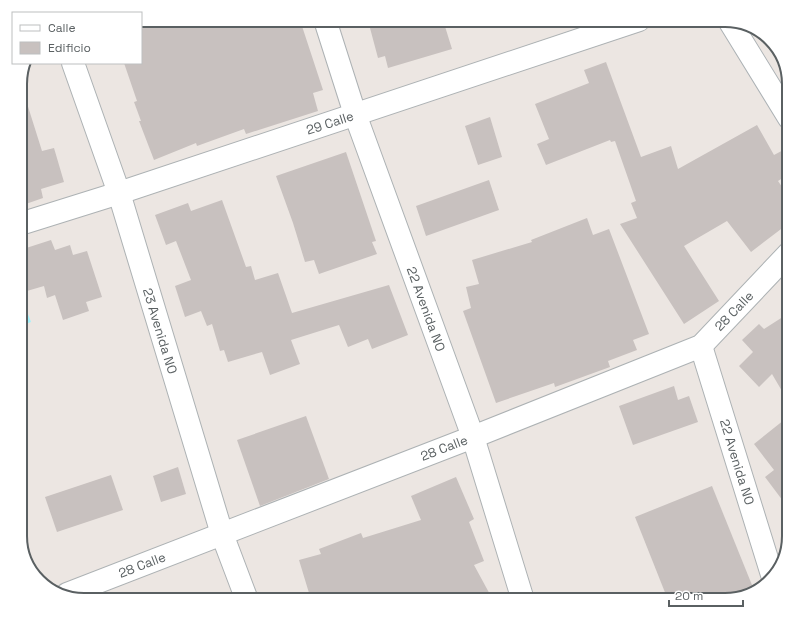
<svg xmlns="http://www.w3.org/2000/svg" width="809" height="620" font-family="'Space Grotesk',sans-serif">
<rect width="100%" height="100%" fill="#ece6e2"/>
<polygon fill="#a3f2fb" points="20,301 23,301 31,322 20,326"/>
<g fill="#c8c1bf">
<polygon points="141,20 300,20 323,90 313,93 318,111 246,134 244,129 197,146 196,143 154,160 139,121 141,121 134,102 137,101 124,63 141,63"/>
<polygon points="396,20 443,20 452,49 388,68 385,56 378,58 370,28"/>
<polygon points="606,62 641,157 671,146 678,169 757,125 774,155 789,147 789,174 778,181 789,197 789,223 751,252 727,221 684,246 719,301 684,324 620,224 637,218 631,203 636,201 615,141 611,142 610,140 546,165 537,144 549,139 535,104 589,83 584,70"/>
<polygon points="25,97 42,151 54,148 64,182 41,189 43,198 20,206 20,98"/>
<polygon points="490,117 502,157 478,165 465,126"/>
<polygon points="346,152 376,241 372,242 377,254 319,274 314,260 305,262 293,223 276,176"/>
<polygon points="489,180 499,210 426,236 416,206"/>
<polygon points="222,200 246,267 251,266 255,280 278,273 292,313 389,285 408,335 372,349 368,339 348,347 339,325 291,340 300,364 270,375 262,352 228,362 224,350 220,351 212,324 207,326 201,311 185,317 175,286 191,280 176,241 166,245 155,215 188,203 191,211"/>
<polygon points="587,218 593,235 609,229 649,334 633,340 637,350 608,361 610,367 555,387 554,383 496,403 463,311 471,308 466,287 479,284 472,260 532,242 531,240"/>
<polygon points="51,240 55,250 70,245 73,255 87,251 102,297 86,302 89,311 63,320 55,295 47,298 44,286 20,293 20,250"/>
<polygon points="789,313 789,403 772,374 759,387 739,366 753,352 742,340 759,324 764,329"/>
<polygon points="674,386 678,400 689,396 698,422 633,445 619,406"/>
<polygon points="306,416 329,479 260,506 237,440"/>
<polygon points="789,416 789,509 765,477 774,470 754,444"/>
<polygon points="178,467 186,494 161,502 153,476"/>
<polygon points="111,475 123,510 57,532 45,497"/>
<polygon points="456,477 474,519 469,522 484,561 474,565 493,600 314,600 311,592 309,593 299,560 321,554 319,549 361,533 363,538 421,520 411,496"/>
<polygon points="712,486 754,590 725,600 668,600 635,517"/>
</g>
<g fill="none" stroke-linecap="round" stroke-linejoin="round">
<defs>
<g id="street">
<polyline points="325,20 355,114 473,437 523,600"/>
<polyline points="73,63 119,193 222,534 247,600"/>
<polyline points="20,224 119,193 639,20"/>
<polyline points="701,346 773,578"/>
<polyline points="67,594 473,437 701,346 789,253"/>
</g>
<polyline id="secondary" points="730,22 789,118"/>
</defs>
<use href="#street" stroke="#adb2b4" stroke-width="24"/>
<use href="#secondary" stroke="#acb2b5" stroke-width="24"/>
<use href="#street" stroke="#fff" stroke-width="22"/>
<use href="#secondary" stroke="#fff" stroke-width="22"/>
</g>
<g text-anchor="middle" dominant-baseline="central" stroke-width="3" stroke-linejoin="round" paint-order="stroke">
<g font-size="13" fill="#5a6062" stroke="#fff">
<text transform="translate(330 123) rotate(-18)">29 Calle</text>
<text transform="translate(426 309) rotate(70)">22 Avenida NO</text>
<text transform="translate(734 311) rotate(-46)">28 Calle</text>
<text transform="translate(160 331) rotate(73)">23 Avenida NO</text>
<text transform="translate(444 448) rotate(-21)">28 Calle</text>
<text transform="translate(737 462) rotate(73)">22 Avenida NO</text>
<text transform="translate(142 565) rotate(-21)">28 Calle</text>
</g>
</g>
<path d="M0 0H809V620H0ZM84 27H725A57 57 0 0 1 782 84V536A57 57 0 0 1 725 593H84A57 57 0 0 1 27 536V84A57 57 0 0 1 84 27Z" fill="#fff" fill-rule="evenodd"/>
<path fill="none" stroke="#5a6062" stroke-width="2" d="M84 27H725A57 57 0 0 1 782 84V536A57 57 0 0 1 725 593H84A57 57 0 0 1 27 536V84A57 57 0 0 1 84 27Z"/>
<rect x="12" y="12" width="130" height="52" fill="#ffffff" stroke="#bdbfc0"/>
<rect x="20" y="25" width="20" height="6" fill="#ffffff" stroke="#bdbfc0"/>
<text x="48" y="32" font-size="12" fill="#5a6062">Calle</text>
<rect x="20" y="42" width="20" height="12" fill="#c8c1bf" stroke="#bdbfc0"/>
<text x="48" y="52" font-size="12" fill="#5a6062">Edificio</text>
<path d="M669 600v6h74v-6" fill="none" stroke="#5a6062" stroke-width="2"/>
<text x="675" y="600" font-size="12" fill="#5a6062" stroke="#ffffff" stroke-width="3" paint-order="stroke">20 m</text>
</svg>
